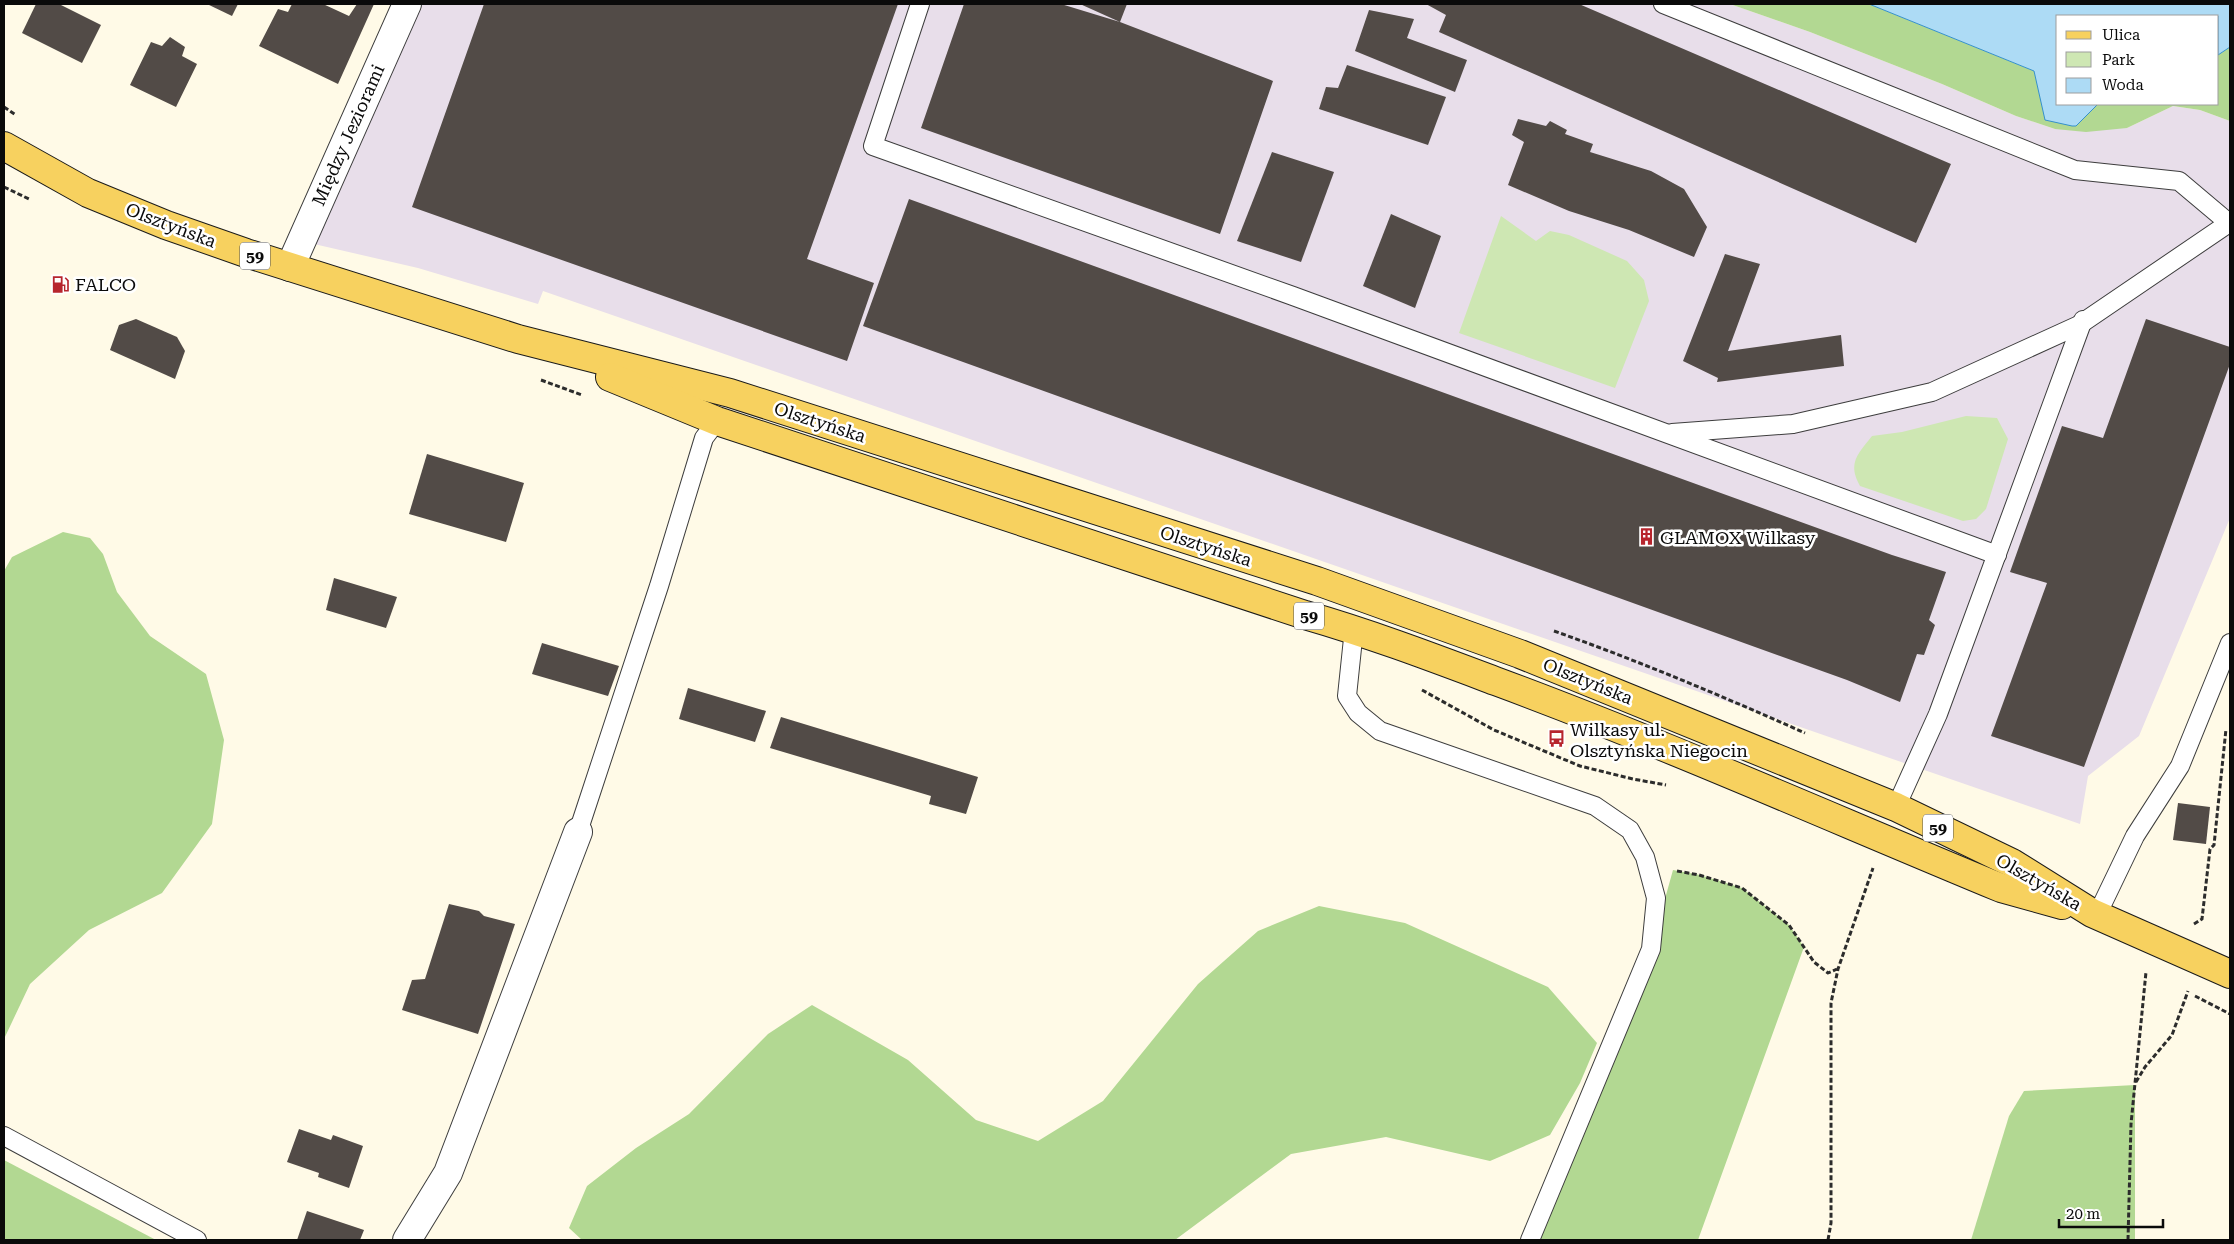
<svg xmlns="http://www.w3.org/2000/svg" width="2234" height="1244" font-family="'Roboto Serif',serif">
<rect width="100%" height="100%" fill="#fffae7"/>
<polygon fill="#e8deea" points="407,4 1730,4 1810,32 1942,84 2016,116 2055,129 2127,128 2173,106 2200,110 2230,121 2230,518 2139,736 2088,776 2080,824 543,291 538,304 418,268 301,241"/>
<g fill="#cee7b3">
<polygon points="1501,216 1536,241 1550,231 1569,235 1627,261 1644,280 1649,301 1615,388 1459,333"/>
<path d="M1966,416L1997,418L2008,439L1986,509L1976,519L1963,521L1860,486C1847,463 1858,454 1872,436L1902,432Z"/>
</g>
<g fill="#b2d892">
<polygon points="1730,4 1869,4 2034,71 2046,119 2076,126 2098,104 2218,104 2218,55 2230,47 2230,121 2200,110 2173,106 2127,128 2086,132 2055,129 2016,116 1942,84 1810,32"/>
<polygon points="63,532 90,538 103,554 117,592 150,636 206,674 224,740 212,824 162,893 89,930 30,984 4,1039 4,571 12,557"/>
<polygon points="1673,870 1700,875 1742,888 1789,925 1804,947 1698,1240 1530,1240 1651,949"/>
<polygon points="1319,906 1405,923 1548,987 1597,1043 1580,1083 1550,1135 1490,1161 1386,1137 1291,1154 1175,1240 582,1240 569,1228 587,1186 636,1148 689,1114 768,1034 812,1005 908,1060 976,1120 1038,1141 1103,1101 1198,984 1258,931"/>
<polygon points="2135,1085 2135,1240 1971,1240 2009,1116 2024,1091"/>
<polygon points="4,1160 156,1240 4,1240"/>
</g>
<polygon fill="#addbf5" stroke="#3590cb" points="1869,4 2230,4 2230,47 2218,55 2218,16 2058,16 2058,104 2098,104 2076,126 2072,126 2045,120 2034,71"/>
<g fill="#524b47">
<polygon points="36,4 59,4 101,25 82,63 22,33"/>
<polygon points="207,4 238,4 232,16"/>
<polygon points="292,4 323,4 349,16 357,4 374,4 338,84 259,46 278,9 288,12"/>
<polygon points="484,4 898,4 807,259 874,283 847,361 412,207"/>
<polygon points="964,4 1061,4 1120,22 1080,4 1127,4 1120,22 1273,81 1220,234 921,128"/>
<polygon points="1426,4 1579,4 1951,164 1916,243 1439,32 1446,15"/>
<polygon points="1369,10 1414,19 1407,38 1467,60 1455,92 1355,51"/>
<polygon points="170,37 185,47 182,56 197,64 176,107 130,85 151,42 162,46"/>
<polygon points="1347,65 1446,97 1428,145 1319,109 1326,87 1338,88"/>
<polygon points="1518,119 1546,126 1550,121 1567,130 1565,134 1593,144 1590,152 1651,171 1684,189 1707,227 1694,257 1629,230 1569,211 1508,185 1524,142 1512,135"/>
<polygon points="1272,152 1334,172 1301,262 1237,241"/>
<polygon points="909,199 1892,555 1946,572 1929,620 1935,625 1924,655 1917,654 1900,702 1847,680 863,326"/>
<polygon points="1391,214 1441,236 1415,308 1363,286"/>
<polygon points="1725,254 1760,264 1728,351 1841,335 1844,366 1717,382 1718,378 1683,361"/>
<polygon points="136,319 177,337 185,351 175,379 110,350 119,325"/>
<polygon points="2146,319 2230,347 2230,364 2084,767 1991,736 2047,583 2010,572 2062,426 2103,438"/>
<polygon points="427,454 524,483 506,542 409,514"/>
<polygon points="334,578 397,597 386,628 326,610"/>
<polygon points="542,643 619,666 608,696 532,674"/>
<polygon points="688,688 766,711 755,742 679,719"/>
<polygon points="781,717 978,777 966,814 929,804 931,796 770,748"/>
<polygon points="2178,803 2210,807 2206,844 2173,840"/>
<polygon points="449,904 479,911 484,916 515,924 478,1034 402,1010 412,980 425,979"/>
<polygon points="299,1129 331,1140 333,1135 363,1146 349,1188 318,1177 319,1173 287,1162"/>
<polygon points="307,1211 364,1230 360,1240 297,1240"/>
</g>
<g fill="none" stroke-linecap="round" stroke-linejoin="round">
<defs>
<g id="service">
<polyline points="920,4 873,146 1293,296 1997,555"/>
<polyline points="1663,4 2075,170 2179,181 2229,223 2079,325 1932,392 1793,424 1672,433"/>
<polyline points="1354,629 1347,696 1358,713 1380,731 1595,806 1630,830 1645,857 1656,898 1651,949 1530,1240"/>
<polyline points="1896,807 1938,714 2083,320"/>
<polyline points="578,832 659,586 704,438 717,421"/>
<polyline points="2097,915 2135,836 2180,766 2230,643"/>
<polyline points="4,1136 197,1240"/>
</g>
<g id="minor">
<polyline points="290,267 407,4"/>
<polyline points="407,1240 448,1173 578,832"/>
</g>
<g id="primary">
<polyline points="4,146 88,193 166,225 246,253 518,339 730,393 1317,581 1520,654 1896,807 2012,863 2092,913 2230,974"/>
<path d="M610,377L717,421L1305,615C1371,634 1434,658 1498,682C1668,745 1834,819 2001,888L2062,905"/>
</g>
</defs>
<use href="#service" stroke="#3d3d3d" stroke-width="20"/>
<use href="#minor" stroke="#3d3d3d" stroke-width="30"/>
<use href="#primary" stroke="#1b1b1b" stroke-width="30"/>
<g stroke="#2c2c2c" stroke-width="3" stroke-dasharray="5 2.5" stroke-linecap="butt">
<polyline points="4,107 16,115"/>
<polyline points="4,187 29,199"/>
<polyline points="541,380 582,395"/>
<path d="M1554,631C1639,661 1722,696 1805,733"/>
<polyline points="1422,690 1494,730 1580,766 1633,779 1666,785"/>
<polyline points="1677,871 1699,875 1742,888 1789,925 1814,962 1828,973 1837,969"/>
<polyline points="2194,924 2202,919 2210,849 2214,845 2226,729"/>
<polyline points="2195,996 2230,1014"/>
<polyline points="2136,1082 2145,1067 2172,1035 2188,991"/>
<polyline points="1828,1240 1831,1223 1831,1003 1838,969 1873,868"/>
<polyline points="2128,1240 2131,1124 2146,972"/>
</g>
<use href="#service" stroke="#fff" stroke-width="18"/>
<use href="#minor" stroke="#fff" stroke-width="28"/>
<use href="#primary" stroke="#f7d15f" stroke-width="28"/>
</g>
<defs>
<symbol id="fuel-bare" viewBox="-9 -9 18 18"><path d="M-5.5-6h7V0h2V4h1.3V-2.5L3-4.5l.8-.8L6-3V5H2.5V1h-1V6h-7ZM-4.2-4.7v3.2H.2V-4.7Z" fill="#b7252d" stroke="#fff" stroke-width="2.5" paint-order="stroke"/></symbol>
<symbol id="building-bare" viewBox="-9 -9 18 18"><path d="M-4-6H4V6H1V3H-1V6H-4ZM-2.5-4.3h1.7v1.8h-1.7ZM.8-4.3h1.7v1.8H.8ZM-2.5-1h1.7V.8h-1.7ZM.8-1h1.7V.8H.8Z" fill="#b7252d" stroke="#fff" stroke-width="2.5" paint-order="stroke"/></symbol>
<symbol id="bus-bare" viewBox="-9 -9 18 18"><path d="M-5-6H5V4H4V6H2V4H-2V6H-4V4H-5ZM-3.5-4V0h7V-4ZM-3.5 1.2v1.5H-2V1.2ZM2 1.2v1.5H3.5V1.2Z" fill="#b7252d" stroke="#fff" stroke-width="2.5" paint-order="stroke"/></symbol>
</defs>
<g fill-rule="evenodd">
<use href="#fuel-bare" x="48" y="272" width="25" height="25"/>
<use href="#building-bare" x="1634" y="524" width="25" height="25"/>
<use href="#bus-bare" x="1544" y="726" width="25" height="25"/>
</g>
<g text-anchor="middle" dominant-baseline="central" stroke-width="5" stroke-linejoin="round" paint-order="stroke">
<g fill="#fff" stroke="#545454" stroke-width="1">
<rect x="240" y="242.5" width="30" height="27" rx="4"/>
<rect x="1294" y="602.5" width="30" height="27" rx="4"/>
<rect x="1923" y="814.5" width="30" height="27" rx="4"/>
</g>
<g font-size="16" font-weight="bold" fill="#0a0a0a">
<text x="255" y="256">59</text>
<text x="1309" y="616">59</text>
<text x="1938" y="828">59</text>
</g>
<g font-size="18" fill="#0a0a0a" stroke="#fff">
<text transform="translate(348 135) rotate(-66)">Między Jeziorami</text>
<text transform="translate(171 225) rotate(21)">Olsztyńska</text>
<text transform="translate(820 422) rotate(18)">Olsztyńska</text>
<text transform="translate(1206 546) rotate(18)">Olsztyńska</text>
<text transform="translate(1588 681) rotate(22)">Olsztyńska</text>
<text transform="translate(2039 882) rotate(30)">Olsztyńska</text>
</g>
<g font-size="18" fill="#0a0a0a" stroke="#fff" text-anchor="start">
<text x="75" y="284">FALCO</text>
<text x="1660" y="537">GLAMOX Wilkasy</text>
<text x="1570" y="729">Wilkasy ul.<tspan x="1570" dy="21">Olsztyńska Niegocin</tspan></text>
</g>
</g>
<rect width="2234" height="1244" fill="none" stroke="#0a0a0a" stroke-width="10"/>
<rect x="2056" y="15" width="162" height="90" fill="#ffffff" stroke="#9d9d9d"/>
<rect x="2066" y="31" width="25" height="8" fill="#f7d15f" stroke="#9d9d9d"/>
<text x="2102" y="40" font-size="15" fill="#0a0a0a">Ulica</text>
<rect x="2066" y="52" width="25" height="15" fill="#cee7b3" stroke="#9d9d9d"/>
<text x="2102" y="65" font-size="15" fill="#0a0a0a">Park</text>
<rect x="2066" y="78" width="25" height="15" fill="#addbf5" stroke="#9d9d9d"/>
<text x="2102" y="90" font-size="15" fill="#0a0a0a">Woda</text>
<path d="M2059 1219v8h104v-8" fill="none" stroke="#0a0a0a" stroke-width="2.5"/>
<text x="2066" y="1219" font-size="15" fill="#0a0a0a" stroke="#ffffff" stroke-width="4" paint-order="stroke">20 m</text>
</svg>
